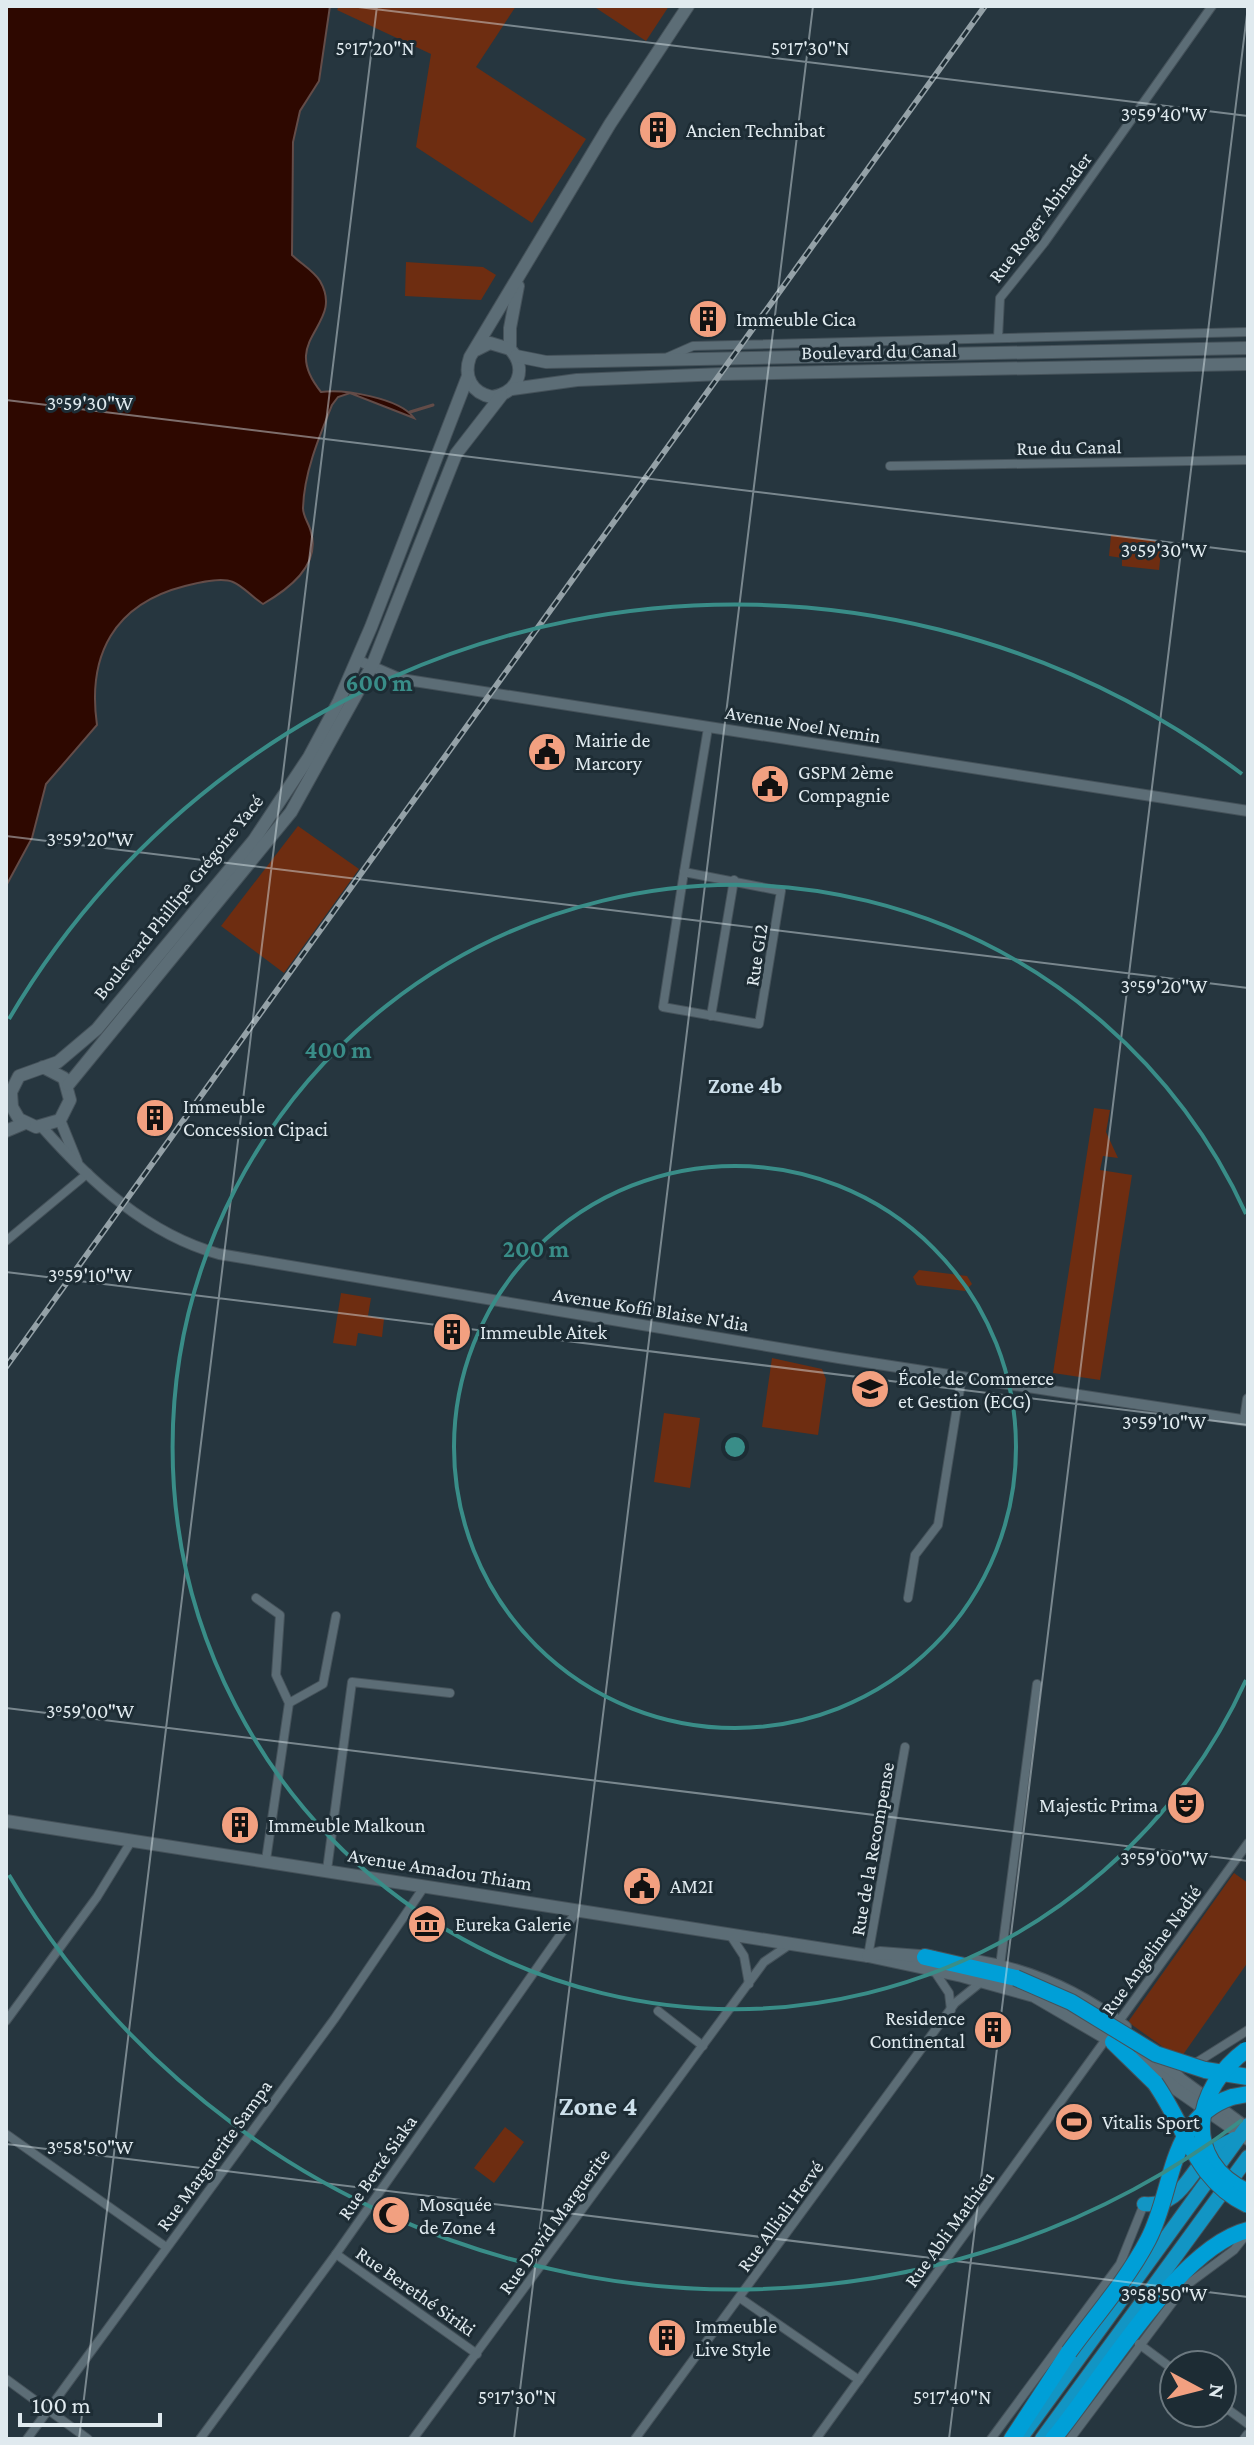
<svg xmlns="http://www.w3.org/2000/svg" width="1254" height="2445" font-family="'Crimson Pro',serif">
<rect width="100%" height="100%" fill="#26363f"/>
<g fill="#6e2d11">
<polygon points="339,6 516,6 476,67 586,139 532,223 416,147 431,54 337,10"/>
<polygon points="593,6 669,6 646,41"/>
<polygon points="406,262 483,267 496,275 481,300 405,296"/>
<polygon points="1111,535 1162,542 1159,570 1122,566 1122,558 1109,556"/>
<polygon points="298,826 359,869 284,973 221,926"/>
<polygon points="1094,1108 1110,1110 1106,1132 1118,1158 1103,1156 1100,1170 1132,1175 1100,1380 1053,1373"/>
<polygon points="919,1270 967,1276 972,1284 965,1291 917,1285 913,1277"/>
<polygon points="341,1293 371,1298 368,1316 384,1319 382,1337 358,1333 356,1346 333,1343"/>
<polygon points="772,1358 822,1369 826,1379 818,1435 762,1427"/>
<polygon points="664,1413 700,1418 690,1488 654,1482"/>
<polygon points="1234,1873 1248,1883 1248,1962 1180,2059 1128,2022"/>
<polygon points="505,2127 524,2142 494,2183 474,2168"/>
</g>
<path fill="#2e0800" stroke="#634c48" stroke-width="2" d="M6,6H330L319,81L300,111L293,142L292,255C301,264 313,270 320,281C346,326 277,338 321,392C344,389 400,398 414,418L350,393L338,397L332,405C319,437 304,473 303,508C303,517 309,523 311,532C321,566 287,590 263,604C253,598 243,586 233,582C222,577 196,583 185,586C114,604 87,655 97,725L46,784L32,838L6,886Z"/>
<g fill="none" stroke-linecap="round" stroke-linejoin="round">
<polyline stroke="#634c48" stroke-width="3" points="410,412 433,405"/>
<defs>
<g id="minor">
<polyline points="998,338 1000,298 1044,243 1212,6"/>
<polyline points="668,357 693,346 1248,332"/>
<polyline points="890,466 1248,460"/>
<polygon points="684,872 781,891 759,1024 663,1007"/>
<polyline points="684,872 708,728"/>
<polyline points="711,1016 734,880"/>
<polyline points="6,1241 88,1173"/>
<polyline points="256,1598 280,1615 276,1675 289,1703 266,1860"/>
<polyline points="908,1598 915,1555 938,1525 962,1376"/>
<polyline points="289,1703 323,1684 336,1616"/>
<polyline points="327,1870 352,1682 450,1693"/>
<polyline points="729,1933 744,1956 749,1984"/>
<polyline points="868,1956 905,1747"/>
<polyline points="1000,1966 1037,1684"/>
<polyline points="935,1972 949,1993 951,2010"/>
<polyline points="658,2011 703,2046"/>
<polyline points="6,2021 97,1897 132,1840"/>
<polyline points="1117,2024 1248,1843"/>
<polyline points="1191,2066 1248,2030"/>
<polyline points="6,2134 166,2247"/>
<polyline points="336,2254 477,2354"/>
<polyline points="740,2298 859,2380"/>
<polyline points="1139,2344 1174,2370"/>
<polyline points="6,2379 88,2439"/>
<polyline points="1222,2405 1248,2424"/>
<polyline points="27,2439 335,2018 424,1887"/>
<polyline points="200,2439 336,2254 577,1911"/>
<polyline points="413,2439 764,1962 789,1945"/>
<polyline points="635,2439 955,2003 980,1983"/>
<polyline points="816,2439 1109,2035"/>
<polyline points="991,2439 1120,2264 1144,2204"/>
<polyline points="1070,2439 1184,2287 1234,2250 1245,2236"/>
</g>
<g id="tertiary">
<polyline points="357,660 401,679 1248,811"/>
<polyline points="60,1120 77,1162"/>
<path d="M42,1127C90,1181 147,1234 219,1254L839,1358L1248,1421"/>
<polyline points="1245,1420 1248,1399"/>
<polyline points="1245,2439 1248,2435"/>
</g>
<g id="secondary">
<polyline points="510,349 510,328 518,286"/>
<path d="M476,350L490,343L510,349C528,369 518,393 492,397C472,393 463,377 470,357L610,124L688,6"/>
<polyline points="516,356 546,362 1248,348"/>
<polyline points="512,389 577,380 722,374 1248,364"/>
<polyline points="43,1067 64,1078 70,1100 60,1120 36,1127 19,1119 12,1107 11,1092 19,1076 58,1062 97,1029 254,840 309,757 339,701 371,627 468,376"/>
<polyline points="68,1085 291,812 372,666 456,454 501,396"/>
<polyline points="6,1131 25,1123"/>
<polyline points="6,1821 868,1956 962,1976 1034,1996 1118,2045"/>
<polyline points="868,1956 880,1953 933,1957"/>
<path d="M975,1961C1030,1970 1081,1993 1125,2027"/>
<polyline points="1155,2056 1180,2079 1248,2129"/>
<polyline points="1137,2057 1176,2089 1248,2139"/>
</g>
<g id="trunk">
<path d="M1144,2204C1182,2207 1188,2172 1212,2152C1218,2147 1227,2143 1234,2139"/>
<polyline points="1020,2439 1248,2125"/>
<polyline points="1042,2439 1248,2157"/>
</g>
<g id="motorway">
<polyline points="925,1957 1016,1978"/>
<polyline points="1113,2042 1155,2083"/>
<polyline points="1232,2097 1248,2094"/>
<polyline points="1012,2439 1069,2352"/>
<path d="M1053,2439C1101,2382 1178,2247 1248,2230"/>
</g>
</defs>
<use href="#minor" stroke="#45525a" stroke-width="10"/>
<use href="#tertiary" stroke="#45525a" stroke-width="12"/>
<use href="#secondary" stroke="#45525a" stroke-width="14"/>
<use href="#trunk" stroke="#45525a" stroke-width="16"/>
<use href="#motorway" stroke="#45525a" stroke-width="18"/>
<use href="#minor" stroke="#5c6d76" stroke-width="8"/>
<use href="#tertiary" stroke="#5c6d76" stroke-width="10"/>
<use href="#secondary" stroke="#5c6d76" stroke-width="12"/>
<use href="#trunk" stroke="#1295c4" stroke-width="14"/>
<use href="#motorway" stroke="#009fd7" stroke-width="16"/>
<defs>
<polyline id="rail" points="6,1367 985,6"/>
</defs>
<use href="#rail" stroke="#94a1a7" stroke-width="6"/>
<use href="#rail" stroke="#1d2c34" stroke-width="3" stroke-dasharray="9" stroke-linecap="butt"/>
<defs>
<g id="motorway-bridge">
<polyline points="1016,1978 1071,2002 1156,2054 1205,2070 1248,2077"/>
<path d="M1246,2050C1194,2088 1180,2160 1248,2192"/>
<path d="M1155,2083C1187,2129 1195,2180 1248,2205"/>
<path d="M1069,2352C1096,2315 1127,2280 1148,2240C1175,2189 1167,2119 1232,2097"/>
</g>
</defs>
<use href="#motorway-bridge" stroke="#45525a" stroke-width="18" stroke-linecap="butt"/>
<use href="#motorway-bridge" stroke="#009fd7" stroke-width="16"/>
</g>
<path fill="none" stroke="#e0eaef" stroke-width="2" stroke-opacity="0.45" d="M350,6L1248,116M6,400L1248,552M6,836L1248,988M6,1272L1248,1425M6,1708L1248,1861M6,2144L1248,2297M79,2439L377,6M514,2439L813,6M949,2439L1248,6"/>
<g fill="none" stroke="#398d88" stroke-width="4">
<circle cx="735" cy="1447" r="281"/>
<path d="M1246 1680A562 562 0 1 1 1246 1214"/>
<path d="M1242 2120A843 843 0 0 1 9 1875M9 1019A843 843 0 0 1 1242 774"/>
</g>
<defs>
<symbol id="building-disc" viewBox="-11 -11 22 22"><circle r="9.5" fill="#f2a080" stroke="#1d2c34"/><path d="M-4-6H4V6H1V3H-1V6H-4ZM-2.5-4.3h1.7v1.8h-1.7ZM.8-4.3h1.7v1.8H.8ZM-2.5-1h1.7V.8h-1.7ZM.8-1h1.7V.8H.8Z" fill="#111"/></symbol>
<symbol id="civic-disc" viewBox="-11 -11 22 22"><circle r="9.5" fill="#f2a080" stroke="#1d2c34"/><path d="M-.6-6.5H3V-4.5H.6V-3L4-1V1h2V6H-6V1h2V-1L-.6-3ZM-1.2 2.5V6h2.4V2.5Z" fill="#111"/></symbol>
<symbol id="university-disc" viewBox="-11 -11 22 22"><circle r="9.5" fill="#f2a080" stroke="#1d2c34"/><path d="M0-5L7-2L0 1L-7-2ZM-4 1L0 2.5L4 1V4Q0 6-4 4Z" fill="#111"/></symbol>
<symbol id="theatre-disc" viewBox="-11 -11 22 22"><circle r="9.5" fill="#f2a080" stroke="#1d2c34"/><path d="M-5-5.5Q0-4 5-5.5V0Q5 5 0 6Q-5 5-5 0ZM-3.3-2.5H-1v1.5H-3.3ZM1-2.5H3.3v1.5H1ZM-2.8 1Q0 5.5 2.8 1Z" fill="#111"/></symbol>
<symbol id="museum-disc" viewBox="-11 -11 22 22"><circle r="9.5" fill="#f2a080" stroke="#1d2c34"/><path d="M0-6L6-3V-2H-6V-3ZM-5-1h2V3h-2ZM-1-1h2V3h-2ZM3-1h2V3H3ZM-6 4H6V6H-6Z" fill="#111"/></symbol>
<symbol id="stadium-disc" viewBox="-11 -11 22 22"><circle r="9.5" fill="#f2a080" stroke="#1d2c34"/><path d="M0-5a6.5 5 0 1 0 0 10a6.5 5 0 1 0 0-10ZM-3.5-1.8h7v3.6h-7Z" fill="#111"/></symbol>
<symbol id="mosque-disc" viewBox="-11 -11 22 22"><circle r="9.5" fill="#f2a080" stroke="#1d2c34"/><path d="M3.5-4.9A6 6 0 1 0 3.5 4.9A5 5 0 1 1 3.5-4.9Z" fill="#111"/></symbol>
</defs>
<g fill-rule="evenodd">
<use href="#building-disc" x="636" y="108" width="44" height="44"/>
<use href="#building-disc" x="686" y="297" width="44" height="44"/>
<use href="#civic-disc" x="525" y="730" width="44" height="44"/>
<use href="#civic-disc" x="748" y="762" width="44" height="44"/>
<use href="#building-disc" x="133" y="1096" width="44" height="44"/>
<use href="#building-disc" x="430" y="1310" width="44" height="44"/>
<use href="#university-disc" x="848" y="1367" width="44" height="44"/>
<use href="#theatre-disc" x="1164" y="1783" width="44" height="44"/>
<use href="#building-disc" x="218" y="1803" width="44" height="44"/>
<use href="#civic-disc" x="620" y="1864" width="44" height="44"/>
<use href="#museum-disc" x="405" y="1902" width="44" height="44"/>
<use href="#building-disc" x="971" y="2008" width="44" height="44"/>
<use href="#stadium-disc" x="1052" y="2100" width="44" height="44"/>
<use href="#mosque-disc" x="369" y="2193" width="44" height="44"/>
<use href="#building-disc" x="645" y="2316" width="44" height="44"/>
</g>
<g text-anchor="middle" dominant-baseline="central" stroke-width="6" stroke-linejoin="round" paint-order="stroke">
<g font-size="20" fill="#e0eaef" stroke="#1d2c34" text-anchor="start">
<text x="686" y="130">Ancien Technibat</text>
<text x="736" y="319">Immeuble Cica</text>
<text x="575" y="740">Mairie de<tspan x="575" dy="23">Marcory</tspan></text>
<text x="798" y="772">GSPM 2ème<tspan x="798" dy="23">Compagnie</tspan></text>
<text x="183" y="1106">Immeuble<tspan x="183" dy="23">Concession Cipaci</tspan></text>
<text x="480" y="1332">Immeuble Aitek</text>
<text x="898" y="1378">École de Commerce<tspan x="898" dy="23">et Gestion (ECG)</tspan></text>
<text x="1158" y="1805" text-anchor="end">Majestic Prima</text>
<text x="268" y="1825">Immeuble Malkoun</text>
<text x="670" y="1886">AM2I</text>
<text x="455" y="1924">Eureka Galerie</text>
<text x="965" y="2018" text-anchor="end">Residence<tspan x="965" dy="23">Continental</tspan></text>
<text x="1102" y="2122">Vitalis Sport</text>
<text x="419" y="2204">Mosquée<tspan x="419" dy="23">de Zone 4</tspan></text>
<text x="695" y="2326">Immeuble<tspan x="695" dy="23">Live Style</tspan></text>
</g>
<g font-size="20" fill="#e0eaef" stroke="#1d2c34">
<text transform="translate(1040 217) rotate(-53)">Rue Roger Abinader</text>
<text transform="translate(879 351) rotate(-1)">Boulevard du Canal</text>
<text transform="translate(1069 447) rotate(-1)">Rue du Canal</text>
<text transform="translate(803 724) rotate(9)">Avenue Noel Nemin</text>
<text transform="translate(178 897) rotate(-51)">Boulevard Phillipe Grégoire Yacé</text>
<text transform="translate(756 955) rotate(-81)">Rue G12</text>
<text transform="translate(651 1309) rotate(9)">Avenue Koffi Blaise N'dia</text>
<text transform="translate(872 1849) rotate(-80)">Rue de la Recompense</text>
<text transform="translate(440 1869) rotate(9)">Avenue Amadou Thiam</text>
<text transform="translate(1151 1950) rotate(-54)">Rue Angeline Nadié</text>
<text transform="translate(214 2155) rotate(-54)">Rue Marguerite Sampa</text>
<text transform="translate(377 2167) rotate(-55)">Rue Berté Siaka</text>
<text transform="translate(780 2216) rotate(-54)">Rue Alliali Hervé</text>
<text transform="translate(554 2221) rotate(-54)">Rue David Marguerite</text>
<text transform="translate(949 2229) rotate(-54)">Rue Abli Mathieu</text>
<text transform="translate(416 2291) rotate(35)">Rue Berethé Siriki</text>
</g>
<g font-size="22" font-weight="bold" fill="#cde0eb" stroke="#1d2c34">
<text x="745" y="1085">Zone 4b</text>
</g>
<g font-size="28" font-weight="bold" fill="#cde0eb" stroke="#1d2c34">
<text x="598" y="2105">Zone 4</text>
</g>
</g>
<g font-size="20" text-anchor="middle" fill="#e0eaef" stroke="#1d2c34" stroke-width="6" stroke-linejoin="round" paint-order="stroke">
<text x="375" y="55">5°17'20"N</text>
<text x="810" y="55">5°17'30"N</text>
<text x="1164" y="121">3°59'40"W</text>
<text x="90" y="410">3°59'30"W</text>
<text x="1164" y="557">3°59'30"W</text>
<text x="90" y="846">3°59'20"W</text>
<text x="1164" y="993">3°59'20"W</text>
<text x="90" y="1282">3°59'10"W</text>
<text x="1164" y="1429">3°59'10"W</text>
<text x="90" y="1718">3°59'00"W</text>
<text x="1164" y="1865">3°59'00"W</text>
<text x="90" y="2154">3°58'50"W</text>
<text x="1164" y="2301">3°58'50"W</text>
<text x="517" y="2404">5°17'30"N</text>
<text x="952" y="2404">5°17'40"N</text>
</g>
<circle cx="735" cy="1447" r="12" fill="#398d88" stroke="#1d2c34" stroke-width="4"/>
<g font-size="24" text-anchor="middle" font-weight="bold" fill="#398d88" stroke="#1d2c34" stroke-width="6" stroke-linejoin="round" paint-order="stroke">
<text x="379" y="691">600 m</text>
<text x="338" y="1058">400 m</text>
<text x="536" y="1257">200 m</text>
</g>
<rect width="1254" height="2445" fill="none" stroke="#e0eaef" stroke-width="16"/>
<g transform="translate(1198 2389) rotate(97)"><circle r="38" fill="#1d2c34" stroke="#6b787f" stroke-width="2"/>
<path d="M0-6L14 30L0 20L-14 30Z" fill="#f2a080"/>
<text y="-12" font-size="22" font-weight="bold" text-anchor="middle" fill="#e0eaef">N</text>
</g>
<path d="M20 2413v12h140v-12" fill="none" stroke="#e0eaef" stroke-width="4"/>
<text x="32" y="2413" font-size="24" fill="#e0eaef" stroke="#1d2c34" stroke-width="6" paint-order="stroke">100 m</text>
</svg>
